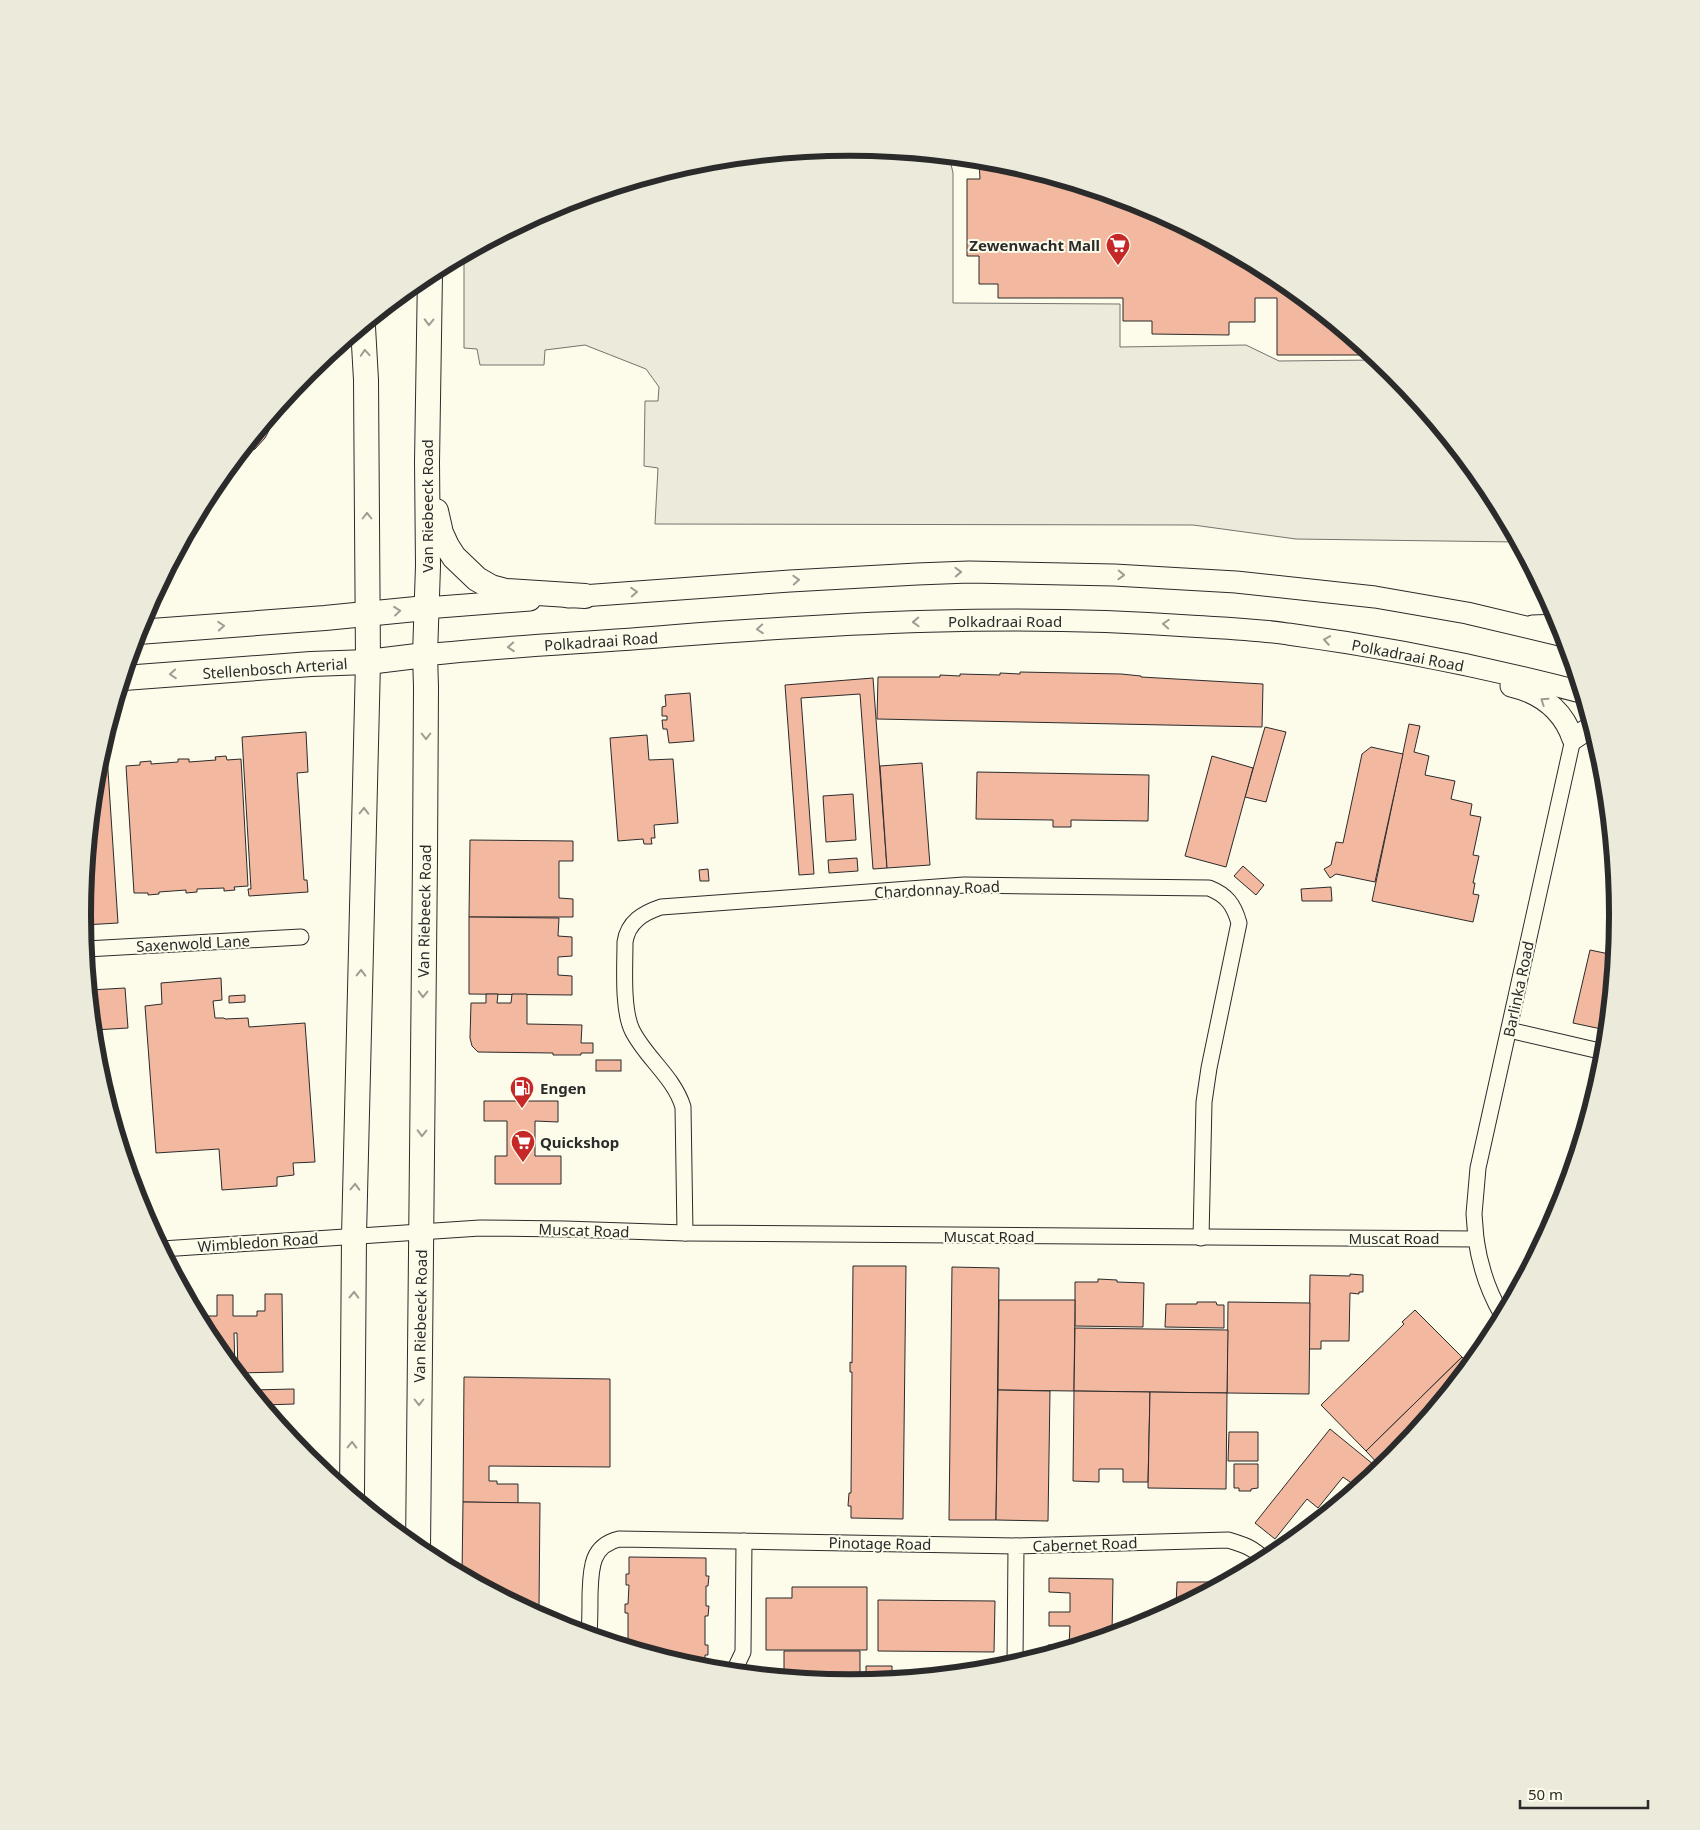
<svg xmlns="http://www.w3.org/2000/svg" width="1700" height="1830" font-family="'Noto Sans',sans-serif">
<rect width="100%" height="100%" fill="#fdfbea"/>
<polygon fill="#eceadb" stroke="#74746e" points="850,148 948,157 950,160 953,173 953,303 1120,304 1120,347 1246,345 1279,361 1377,360 1393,373 1488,489 1517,542 1296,539 1193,525 655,524 658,468 644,466 645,401 658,401 659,387 646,369 585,345 545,350 544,365 480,365 477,349 464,348 464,255 557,206 701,162"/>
<g fill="#f2b8a0" stroke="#2b2b2b">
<polygon points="979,160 1000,162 1144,206 1277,277 1372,355 1277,355 1277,298 1255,298 1255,322 1229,322 1229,335 1152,334 1152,321 1123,321 1123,298 998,298 998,284 979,284 979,256 967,256 967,179 980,179"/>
<polygon points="275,411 272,425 265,438 255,449 237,457"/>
<polygon points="1020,672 1121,674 1141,676 1141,677 1263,684 1262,727 877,719 878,677 940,677 940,675 960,676 960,674 1000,675 1000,673 1020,674"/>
<polygon points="873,678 887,868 873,869 860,694 801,698 814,874 799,875 785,685"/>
<polygon points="690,693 694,741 669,743 667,729 663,729 662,720 667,720 667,716 662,716 662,707 666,706 665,695"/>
<polygon points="1409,724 1420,726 1414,752 1429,756 1425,775 1455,781 1451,799 1472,804 1470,815 1481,817 1473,855 1479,856 1473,883 1475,883 1473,894 1479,895 1473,922 1372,901"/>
<polygon points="1265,727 1286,732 1266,802 1245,797"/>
<polygon points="306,732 308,772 297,773 304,880 307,880 308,892 249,896 248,889 251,889 242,737"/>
<polygon points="647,735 649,760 673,759 678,823 654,825 655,838 651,838 652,844 644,844 643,839 618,841 610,738"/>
<polygon points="1371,747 1403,754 1375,882 1336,874 1330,878 1324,869 1331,865 1336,842 1343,843 1362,754"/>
<polygon points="100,755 107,755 118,923 84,925 83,915 97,765"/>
<polygon points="226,756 227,760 241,759 248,886 234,887 235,890 224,891 224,888 197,889 197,892 186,893 186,890 159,892 159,894 148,895 148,893 134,893 126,766 140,765 140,762 151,761 151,764 178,762 178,759 189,759 189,762 216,760 215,757"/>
<polygon points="1212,756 1253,768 1226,867 1185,856"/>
<polygon points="922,763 930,865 887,868 880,766"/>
<polygon points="977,772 1149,775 1148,821 1071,820 1071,827 1053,827 1053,820 976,819"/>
<polygon points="853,794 856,840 826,842 823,796"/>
<polygon points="470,840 573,841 573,861 559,861 559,898 573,899 573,917 469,917"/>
<polygon points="857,858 858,871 829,873 828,860"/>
<polygon points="1243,866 1264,885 1256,895 1234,876"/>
<polygon points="708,869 709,881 700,881 699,870"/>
<polygon points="1331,887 1332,901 1302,901 1301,889"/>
<polygon points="469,917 559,918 558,936 572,937 572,956 558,957 558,975 572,976 572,995 469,994"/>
<polygon points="1590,950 1614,955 1606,1030 1573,1023"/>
<polygon points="221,978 222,1000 213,1001 215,1018 224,1018 225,1019 248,1018 249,1027 305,1023 315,1162 293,1163 294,1175 277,1177 277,1186 222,1190 219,1149 156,1153 145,1006 162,1004 161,983"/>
<polygon points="125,988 128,1028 94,1030 90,990"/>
<polygon points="486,994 498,994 497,1003 511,1003 512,994 527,994 527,1024 582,1025 581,1043 593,1043 593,1053 581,1053 581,1055 553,1055 553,1053 478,1052 472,1046 470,1038 471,1003 486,1003"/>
<polygon points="245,995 245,1002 229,1003 229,996"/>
<rect x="596" y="1060" width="25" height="11"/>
<polygon points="484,1101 558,1101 558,1122 535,1121 535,1156 561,1156 561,1184 495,1184 495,1156 507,1156 507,1121 484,1121"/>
<polygon points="853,1266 906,1266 903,1519 851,1518 851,1506 848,1506 849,1493 851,1493 852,1372 850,1372 850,1362 852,1363"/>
<polygon points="952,1267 999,1268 996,1520 949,1520"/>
<polygon points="1350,1274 1363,1275 1363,1292 1359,1292 1359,1294 1350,1293 1349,1341 1321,1341 1321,1349 1309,1349 1310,1275 1350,1276"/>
<polygon points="1098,1279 1117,1280 1117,1282 1144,1283 1143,1327 1075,1326 1075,1282 1098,1282"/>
<polygon points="265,1294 282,1294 283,1372 238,1373 237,1333 234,1333 235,1369 212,1341 196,1312 201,1312 201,1316 217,1316 217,1295 233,1295 233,1316 257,1316 257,1311 265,1311"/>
<polygon points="999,1300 1075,1300 1074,1391 998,1390"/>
<polygon points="1197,1302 1216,1302 1217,1305 1224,1305 1224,1328 1165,1327 1166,1304 1197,1304"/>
<polygon points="1228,1302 1310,1303 1309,1394 1227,1393"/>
<polygon points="1415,1310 1462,1357 1366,1451 1321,1405 1404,1324 1402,1322"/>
<polygon points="1075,1328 1228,1330 1227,1393 1074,1391"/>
<polygon points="1462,1357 1469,1364 1392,1458 1381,1467 1366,1451"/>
<polygon points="464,1377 610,1379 610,1467 489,1466 489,1481 497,1481 497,1484 518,1484 518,1503 463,1502"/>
<polygon points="294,1389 294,1404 264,1405 252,1390"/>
<polygon points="998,1390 1050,1391 1048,1521 996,1520"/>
<polygon points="1074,1391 1150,1392 1148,1482 1123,1482 1123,1469 1099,1469 1099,1482 1073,1481"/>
<polygon points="1150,1392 1227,1393 1226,1489 1148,1488"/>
<polygon points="1330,1429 1379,1469 1357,1487 1343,1477 1318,1508 1307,1499 1275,1539 1255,1523"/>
<polygon points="1229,1432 1258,1432 1258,1461 1228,1461"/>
<polygon points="1234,1464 1258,1464 1258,1488 1251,1489 1251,1491 1239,1491 1239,1488 1234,1488"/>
<polygon points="463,1502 540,1503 539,1608 526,1608 462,1574"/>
<polygon points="629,1557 706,1558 706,1576 709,1576 708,1586 706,1586 706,1606 709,1606 708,1616 705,1616 705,1645 708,1645 708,1655 705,1655 705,1663 682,1662 625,1645 628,1643 628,1613 625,1613 625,1604 628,1604 629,1585 626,1585 626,1574 629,1574"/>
<polygon points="1049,1578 1113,1579 1112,1634 1048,1653 1048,1645 1069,1645 1070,1626 1049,1626 1049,1612 1070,1612 1070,1593 1049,1592"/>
<polygon points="1177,1582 1216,1582 1216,1585 1176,1607"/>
<polygon points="792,1587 867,1587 867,1650 766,1650 766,1598 792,1598"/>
<polygon points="878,1600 995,1601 994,1652 878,1651"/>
<polygon points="784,1651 860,1651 860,1681 850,1682 784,1676"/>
<polygon points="866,1666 892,1666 892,1678 866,1681"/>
</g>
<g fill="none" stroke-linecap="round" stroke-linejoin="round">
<defs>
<g id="street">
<polyline points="1532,623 1559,622"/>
<polyline points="86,949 301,937"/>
<polyline points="1509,1030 1604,1052"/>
<path d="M685,1233L683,1107C674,1077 645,1057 632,1030C622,1009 625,966 625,942C628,922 643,913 661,907L964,885L1209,888C1227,895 1234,905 1239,923L1209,1068L1204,1102L1201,1238"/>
<polyline points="1476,1239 1474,1214 1478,1168 1573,739"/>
<path d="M162,1249L480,1228L565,1229L685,1233L1476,1239C1480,1267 1488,1291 1502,1315"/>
<path d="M589,1634C590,1621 590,1608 590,1595C591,1570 590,1546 619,1539L1016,1546"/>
<path d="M1015,1663L1016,1546L1228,1540C1242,1544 1255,1548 1264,1560"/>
<polyline points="734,1671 743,1652 744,1541"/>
</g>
<g id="secondary">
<polyline points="568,597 790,581 917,574 969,572 1114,575 1236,582 1375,597 1467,613 1564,636"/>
<polyline points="426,608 530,600"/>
<path d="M425,655C506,646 588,643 670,636C842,623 1016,613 1189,626C1222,628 1256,629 1288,634C1386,647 1485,667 1581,692"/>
<path d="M1511,686C1541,693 1563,710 1573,739L1591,727"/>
</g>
<g id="primary">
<polyline points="436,511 441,533 447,546 454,557 477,579 491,587 506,591 585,596"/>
<polyline points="138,632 325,618 426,608"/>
<polyline points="124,678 311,664 368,662 425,655"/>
<polyline points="352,1494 354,1236 368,662 366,380 363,327"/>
<polyline points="418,1549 425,858 426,687 425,655 428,566 427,462 430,274"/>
</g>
</defs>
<use href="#street" stroke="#2b2b2b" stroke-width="17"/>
<use href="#secondary" stroke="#2b2b2b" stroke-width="23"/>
<use href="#primary" stroke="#2b2b2b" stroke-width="26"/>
<use href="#street" stroke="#fdfbea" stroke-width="15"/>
<use href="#secondary" stroke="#fdfbea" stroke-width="21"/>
<use href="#primary" stroke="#fdfbea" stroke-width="24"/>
</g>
<defs><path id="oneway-chevron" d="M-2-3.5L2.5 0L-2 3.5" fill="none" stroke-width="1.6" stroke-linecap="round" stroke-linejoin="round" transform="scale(1.25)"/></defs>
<g stroke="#9e9d94">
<use href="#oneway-chevron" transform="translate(429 322) rotate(91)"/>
<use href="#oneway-chevron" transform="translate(365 353) rotate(-94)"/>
<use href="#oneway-chevron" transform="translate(367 516) rotate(-90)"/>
<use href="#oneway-chevron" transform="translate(958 572) rotate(-2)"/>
<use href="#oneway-chevron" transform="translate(1121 575) rotate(2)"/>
<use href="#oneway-chevron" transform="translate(796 580) rotate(-3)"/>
<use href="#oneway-chevron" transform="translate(634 592) rotate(-4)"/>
<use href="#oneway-chevron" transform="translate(397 611) rotate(-6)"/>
<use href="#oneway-chevron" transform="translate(916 622) rotate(178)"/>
<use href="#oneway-chevron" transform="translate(1166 624) rotate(-176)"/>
<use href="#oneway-chevron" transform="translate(221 626) rotate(-4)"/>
<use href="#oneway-chevron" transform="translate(760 629) rotate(176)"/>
<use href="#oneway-chevron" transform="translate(1327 640) rotate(-171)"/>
<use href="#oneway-chevron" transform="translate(511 647) rotate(176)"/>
<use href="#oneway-chevron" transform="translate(173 674) rotate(176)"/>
<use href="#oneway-chevron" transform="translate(1544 701) rotate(-146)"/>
<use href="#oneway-chevron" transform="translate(426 736) rotate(90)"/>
<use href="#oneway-chevron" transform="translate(364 811) rotate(-89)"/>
<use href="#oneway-chevron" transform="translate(361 973) rotate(-89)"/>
<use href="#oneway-chevron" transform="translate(423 994) rotate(91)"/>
<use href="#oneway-chevron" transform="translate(422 1133) rotate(91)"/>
<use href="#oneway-chevron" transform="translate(355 1187) rotate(-88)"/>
<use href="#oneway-chevron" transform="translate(354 1295) rotate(-89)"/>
<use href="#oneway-chevron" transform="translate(419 1402) rotate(90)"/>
<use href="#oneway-chevron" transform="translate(352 1445) rotate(-89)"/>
</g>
<defs>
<symbol id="supermarket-pin" viewBox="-11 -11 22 30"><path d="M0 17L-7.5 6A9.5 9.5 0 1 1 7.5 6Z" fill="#c62828" stroke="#fdfbea"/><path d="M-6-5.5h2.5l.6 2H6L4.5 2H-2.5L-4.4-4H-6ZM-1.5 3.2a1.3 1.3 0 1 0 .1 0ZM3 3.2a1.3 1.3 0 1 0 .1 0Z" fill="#fff"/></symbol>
<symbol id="fuel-pin" viewBox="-11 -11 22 30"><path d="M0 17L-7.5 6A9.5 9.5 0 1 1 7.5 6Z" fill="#c62828" stroke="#fdfbea"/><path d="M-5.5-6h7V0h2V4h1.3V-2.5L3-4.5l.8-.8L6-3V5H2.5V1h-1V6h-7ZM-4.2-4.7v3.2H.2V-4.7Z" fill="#fff"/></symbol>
</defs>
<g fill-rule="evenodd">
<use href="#supermarket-pin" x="1104" y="231" width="28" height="38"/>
<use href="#fuel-pin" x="508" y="1074" width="28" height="38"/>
<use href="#supermarket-pin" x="509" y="1128" width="28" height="38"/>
</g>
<g text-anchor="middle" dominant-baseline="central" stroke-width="4" stroke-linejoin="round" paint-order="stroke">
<g font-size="15" font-weight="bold" fill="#2b2b2b" stroke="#fdfbea" text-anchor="start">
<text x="1100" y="245" text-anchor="end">Zewenwacht Mall</text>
<text x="540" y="1088">Engen</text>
<text x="540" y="1142">Quickshop</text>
</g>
<g font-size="15" fill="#2b2b2b" stroke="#fdfbea">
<text transform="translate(427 506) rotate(-90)">Van Riebeeck Road</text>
<text x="1005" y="621">Polkadraai Road</text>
<text transform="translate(601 641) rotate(-4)">Polkadraai Road</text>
<text transform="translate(1408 655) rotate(11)">Polkadraai Road</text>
<text transform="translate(275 668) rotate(-4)">Stellenbosch Arterial</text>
<text transform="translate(937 889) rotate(-3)">Chardonnay Road</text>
<text transform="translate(424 911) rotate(-89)">Van Riebeeck Road</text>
<text transform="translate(193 943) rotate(-3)">Saxenwold Lane</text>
<text transform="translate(1518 989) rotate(-78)">Barlinka Road</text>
<text transform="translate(584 1230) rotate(2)">Muscat Road</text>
<text x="989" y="1236">Muscat Road</text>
<text x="1394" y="1238">Muscat Road</text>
<text transform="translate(258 1242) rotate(-4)">Wimbledon Road</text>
<text transform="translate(420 1316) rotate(-89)">Van Riebeeck Road</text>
<text transform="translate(880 1543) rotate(1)">Pinotage Road</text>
<text transform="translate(1085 1544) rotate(-2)">Cabernet Road</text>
</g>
</g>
<path d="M0 0H1700V1830H0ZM91 915a759 759 0 1 1 1518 0a759 759 0 1 1-1518 0Z" fill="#eceadb" fill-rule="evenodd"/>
<path fill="none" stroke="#2b2b2b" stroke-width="6" d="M91 915a759 759 0 1 1 1518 0a759 759 0 1 1-1518 0Z"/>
<path d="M1520 1800v8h128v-8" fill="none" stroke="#2b2b2b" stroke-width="2.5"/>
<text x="1528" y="1800" font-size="15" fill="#2b2b2b" stroke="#fdfbea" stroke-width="4" paint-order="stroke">50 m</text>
</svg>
